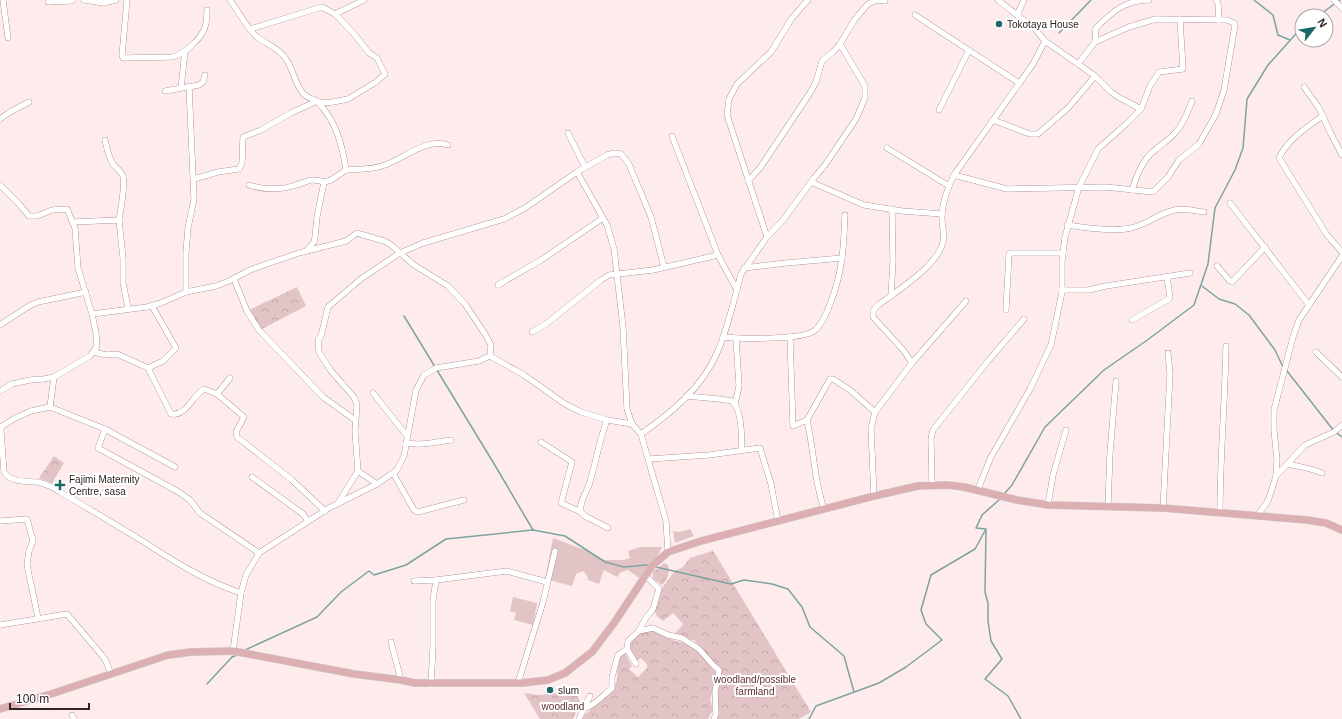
<svg xmlns="http://www.w3.org/2000/svg" width="1342" height="719" font-family="Helvetica,sans-serif">
<defs>
<pattern id="forest-crowns" width="20" height="18" patternUnits="userSpaceOnUse"><rect width="20" height="18" fill="#e3c4c6"/><path d="M2 6a3 3 0 1 1 6 0M12 15a3 3 0 1 1 6 0" fill="none" stroke="#c3a8aa"/></pattern>
</defs>
<rect width="100%" height="100%" fill="#feeced"/>
<g fill="#e3c4c6">
<polygon points="690,529 694,536 675,543 673,531 679,532"/>
<polygon points="553,538 590,552 604,560 623,560 630,558 628,551 640,547 662,547 657,557 639,578 628,570 621,572 617,577 604,570 599,584 588,580 587,576 583,571 576,574 572,586 545,579"/>
<polygon points="513,597 537,603 533,625 514,620 516,613 510,611"/>
</g>
<g fill="url(#forest-crowns)">
<polygon points="297,287 306,306 260,330 249,310"/>
<polygon points="54,456 64,463 52,483 39,478"/>
<polygon points="712,549 811,712 799,719 712,719 717,707 716,695 721,681 719,669 709,659 700,646 694,640 681,639 674,635 683,624 673,613 663,621 657,616 653,609 661,589 675,571 683,567 690,558 712,551"/>
<path d="M664,563L668,565C670,573 668,579 662,585L653,579V572Z"/>
<path d="M649,629L676,641L694,645L717,674L716,683L710,699L713,710L708,719H581L612,688L617,681L618,659L625,653L632,666L629,669L638,677L647,668V664L641,658L636,662L628,650C631,641 640,632 649,629Z"/>
<polygon points="572,685 580,702 573,719 540,719 524,693 538,695 561,693"/>
</g>
<g fill="none" stroke-linecap="round" stroke-linejoin="round">
<g stroke="#7ea3a1" stroke-width="1.5">
<polyline points="1254,0 1273,15 1278,35 1290,40"/>
<polyline points="1318,16 1340,0"/>
<polyline points="1059,33 1091,0"/>
<polyline points="1202,286 1219,299 1235,304 1249,315 1275,350 1283,367"/>
<polyline points="404,316 496,467 533,530"/>
<polyline points="1287,371 1334,431 1342,437"/>
<polyline points="1004,494 1012,485 1045,427 1104,370 1146,341 1194,305 1208,264 1215,208 1235,170 1243,148 1247,99 1268,65 1302,27"/>
<polyline points="986,530 985,592 988,603 988,621 991,641 1002,659 985,679 1008,696 1021,719"/>
<polyline points="656,567 731,584 744,580 772,584 788,589 802,607 810,627 844,656 854,692"/>
<polyline points="245,650 317,617 341,592 369,571 374,575 406,565 446,539 533,530 565,536 605,562 624,567 646,565 650,566"/>
<polyline points="207,684 232,657 237,655"/>
<polyline points="809,719 816,706 879,683 906,667 942,640 926,624 921,610 931,575 975,549 986,529 976,528 982,515 1000,499"/>
</g>
<defs>
<g id="minor">
<polyline points="3,0 8,38"/>
<polyline points="84,0 104,3 116,0"/>
<path d="M127,0L122,55L123,58L172,57C185,54 201,39 205,27C207,21 207,16 207,10"/>
<path d="M230,0C239,12 246,27 257,37C266,44 279,48 286,59C293,69 294,81 302,92C306,98 311,98 317,101C319,103 321,106 323,108C337,125 343,148 346,170L331,180L324,182L317,217L315,237L314,242L307,250"/>
<polyline points="998,0 1035,29 1045,41 1078,64 1095,76 1111,92 1120,98 1141,109"/>
<polyline points="1216,0 1218,3 1219,20"/>
<polyline points="1334,0 1342,8"/>
<polyline points="48,2 71,1 73,0"/>
<polyline points="915,15 1019,83"/>
<polyline points="1017,15 1024,0"/>
<polyline points="250,29 322,7 335,14 364,0"/>
<path d="M1095,42L1096,28C1112,12 1125,0 1149,0"/>
<polyline points="1304,87 1319,108 1330,132 1342,155"/>
<polyline points="181,88 185,51"/>
<polyline points="165,91 199,85 203,82 205,75"/>
<polyline points="939,110 969,50"/>
<path d="M1323,116C1309,125 1286,142 1279,158L1327,235L1342,252"/>
<polyline points="0,119 10,112 29,102"/>
<polyline points="993,120 1030,134 1038,134 1068,108 1095,76"/>
<polyline points="568,133 585,167"/>
<polyline points="672,136 718,255 737,290"/>
<path d="M105,140C107,149 108,156 113,164C116,168 121,171 123,176C125,186 121,209 119,220"/>
<polyline points="887,148 949,186"/>
<path d="M346,170C359,169 372,170 385,165C405,158 426,138 448,145"/>
<polyline points="577,172 607,225 614,249 623,327 627,409 632,424 641,434 650,466 666,521 668,552"/>
<polyline points="954,175 1007,189 1105,187 1153,192 1168,177 1179,160 1199,144 1216,114 1224,90 1235,25 1234,23 1227,20 1156,19 1129,27 1095,42 1078,64"/>
<polyline points="194,179 218,172 239,169 242,163 243,137 261,130 291,113 317,101 322,103 333,102 348,99 376,82 385,74 377,58 369,53 355,35 335,14"/>
<polyline points="748,181 760,168 810,93 816,82 822,61 833,52 840,44 855,19 868,4 877,0 885,1"/>
<polyline points="811,182 864,205 902,211 942,214"/>
<polyline points="0,185 19,204 29,216 37,216 52,210 67,209 75,228 78,268 92,314 96,333 97,346 90,356 54,377 44,379 30,380 12,384 0,391"/>
<path d="M249,185C263,190 282,190 296,185C310,181 308,178 324,182"/>
<path d="M1132,190C1137,175 1142,160 1155,150C1162,144 1170,139 1176,132C1184,123 1188,111 1192,101"/>
<polyline points="1230,203 1309,305"/>
<polyline points="73,222 119,220 123,258 123,283 128,308"/>
<path d="M1067,225C1086,228 1113,232 1131,228C1146,225 1157,215 1171,211C1181,207 1194,211 1204,212"/>
<polyline points="767,237 727,115 729,99 737,84 771,52 792,18 808,0"/>
<polyline points="1217,266 1229,280 1232,282 1265,247"/>
<polyline points="744,268 786,263 842,258"/>
<polyline points="234,279 247,311 259,330 323,397 355,420"/>
<polyline points="498,285 541,260 603,218"/>
<polyline points="1062,290 1089,290 1106,286 1190,273"/>
<polyline points="186,292 186,252 188,228 194,199 189,86"/>
<polyline points="891,296 893,261 892,209"/>
<path d="M152,306L176,348L163,361L148,368L171,414C187,416 192,396 204,389L217,394"/>
<polyline points="1006,310 1009,254 1010,253 1063,253"/>
<polyline points="92,314 147,307 161,303 186,292 216,286 229,281 252,269 299,253 346,241 357,233 360,234 384,241 390,244 414,265 448,286 465,304 485,334 491,345 490,356 524,375 565,404 581,412 607,420 632,424"/>
<polyline points="1132,320 1169,299 1170,297 1167,277"/>
<polyline points="0,325 29,306 38,302 86,292"/>
<polyline points="532,332 546,324 601,280 609,275 653,270 718,255"/>
<path d="M723,337C740,339 801,340 814,331C827,322 839,279 841,264C844,248 844,231 845,215"/>
<polyline points="790,337 793,426 807,420 830,379 833,379 850,390 875,412"/>
<polyline points="94,352 106,355 117,354 148,368"/>
<polyline points="1316,352 1342,377"/>
<path d="M912,363L904,351L873,317V311L877,306C896,291 938,266 943,242C945,232 941,223 942,214C943,201 948,187 954,175L1033,64L1045,41"/>
<polyline points="230,378 217,394 244,417 236,432 237,437 292,480 325,511"/>
<polyline points="373,393 407,436"/>
<path d="M686,396L719,399L732,401C743,412 741,436 742,450"/>
<polyline points="735,404 739,386 736,338"/>
<polyline points="50,407 54,377"/>
<path d="M607,420C599,441 596,463 589,485C586,493 579,502 581,512L585,516L608,528"/>
<path d="M807,420C814,450 814,481 824,509"/>
<polyline points="105,429 98,448 177,491 190,500 200,513 259,553"/>
<path d="M641,434C671,413 702,388 717,353C728,328 734,300 741,274L767,237L783,220L814,178L825,165L856,119L865,98V86L840,44"/>
<polyline points="541,442 572,462 561,503 581,512"/>
<path d="M406,443C422,446 436,442 451,440"/>
<polyline points="649,459 709,455 760,448 771,484 778,521"/>
<path d="M1288,464C1300,467 1311,468 1322,473"/>
<path d="M175,467L105,429L50,407L31,411L15,418L1,427V431L4,472C11,483 26,481 38,482C46,484 53,487 60,492C88,508 116,525 144,542C175,562 205,581 241,593"/>
<polyline points="358,471 377,484"/>
<polyline points="393,473 414,510 418,512 464,500"/>
<polyline points="1276,476 1305,445 1334,432 1342,425"/>
<polyline points="252,477 303,514 308,521"/>
<polyline points="932,485 931,439 933,430 988,361 1024,319"/>
<polyline points="978,490 982,479 991,457 1030,389 1051,345 1062,292 1062,261 1065,237 1079,187 1098,149 1126,124 1141,109 1150,86 1159,72 1183,69 1180,19"/>
<polyline points="874,496 871,429 875,412 912,363 966,301"/>
<polyline points="338,503 358,471 355,431 357,405 354,397 331,371 324,360 319,352 318,340 321,336 328,307 362,278 400,253 423,243 504,219 525,208 577,172 607,155 614,153 621,154 629,164 633,174 651,217 664,267"/>
<polyline points="1048,505 1053,475 1066,430"/>
<polyline points="1108,506 1110,453 1116,381"/>
<polyline points="1163,508 1170,374 1168,353"/>
<path d="M1220,513C1220,457 1225,402 1226,346"/>
<polyline points="1257,516 1268,501 1276,476 1277,460 1274,430 1274,410 1293,337 1299,320 1342,256"/>
<polyline points="0,521 27,519 33,541 29,551 27,565 38,618"/>
<polyline points="414,581 436,580 507,571 547,582"/>
<polyline points="0,625 67,614 105,659 111,674"/>
<polyline points="639,631 653,628 668,635 682,638 699,649 713,665 719,670 715,692 716,714 714,719"/>
<polyline points="391,642 401,680"/>
<polyline points="627,649 636,664"/>
<polyline points="233,651 241,593 246,575 259,553 329,508 377,484 397,470 404,456 416,390 424,375 436,368 479,361 490,356"/>
<polyline points="518,683 543,602 555,551"/>
<polyline points="431,684 433,647 433,600 436,580"/>
<path d="M585,708C596,705 603,695 612,688V677L618,655L627,649L628,641L639,631L645,619L653,609L659,589L646,576"/>
<polyline points="72,715 74,719"/>
<polyline points="579,719 590,696"/>
</g>
<polyline id="major" points="0,709 51,694 168,655 191,652 233,651 354,674 401,680 415,683 522,683 548,680 565,673 592,652 614,623 652,566 668,552 701,541 874,496 918,486 947,485 964,487 1017,500 1048,505 1163,508 1307,520 1326,523 1342,530"/>
</defs>
<use href="#minor" stroke="#8d6769" stroke-width="6"/>
<use href="#major" stroke="#d2cecf" stroke-width="8"/>
<use href="#minor" stroke="#fff" stroke-width="5.5"/>
<use href="#major" stroke="#dcafb3" stroke-width="7"/>
</g>
<g fill="#1b6866" stroke="#fff" stroke-width="1.5">
<circle cx="999" cy="24" r="4"/>
<path d="M58 479h4v4h4v4h-4v4h-4v-4h-4v-4h4z"/>
<circle cx="550" cy="690" r="4"/>
</g>
<g text-anchor="middle" dominant-baseline="central" stroke-width="4" stroke-linejoin="round" paint-order="stroke">
<g font-size="10" fill="#322223" stroke="#fff" text-anchor="start">
<text x="1007" y="24">Tokotaya House</text>
<text x="69" y="479">Fajimi Maternity<tspan x="69" dy="12">Centre, sasa</tspan></text>
<text x="558" y="690">slum</text>
</g>
<g font-size="10" fill="#613035" stroke="#fff">
<text x="755" y="679">woodland/possible<tspan x="755" dy="12">farmland</tspan></text>
<text x="563" y="706">woodland</text>
</g>
</g>
<g transform="translate(1314 28) rotate(59)"><circle r="19" fill="#ffffff" stroke="#ada7a7"/>
<path d="M0-3L7 15L0 10L-7 15Z" fill="#1b6866"/>
<text y="-6" font-size="11" font-weight="bold" text-anchor="middle" fill="#322223">N</text>
</g>
<path d="M10 703v6h79v-6" fill="none" stroke="#322223" stroke-width="2"/>
<text x="16" y="703" font-size="12" fill="#322223" stroke="#ffffff" stroke-width="3" paint-order="stroke">100 m</text>
</svg>
